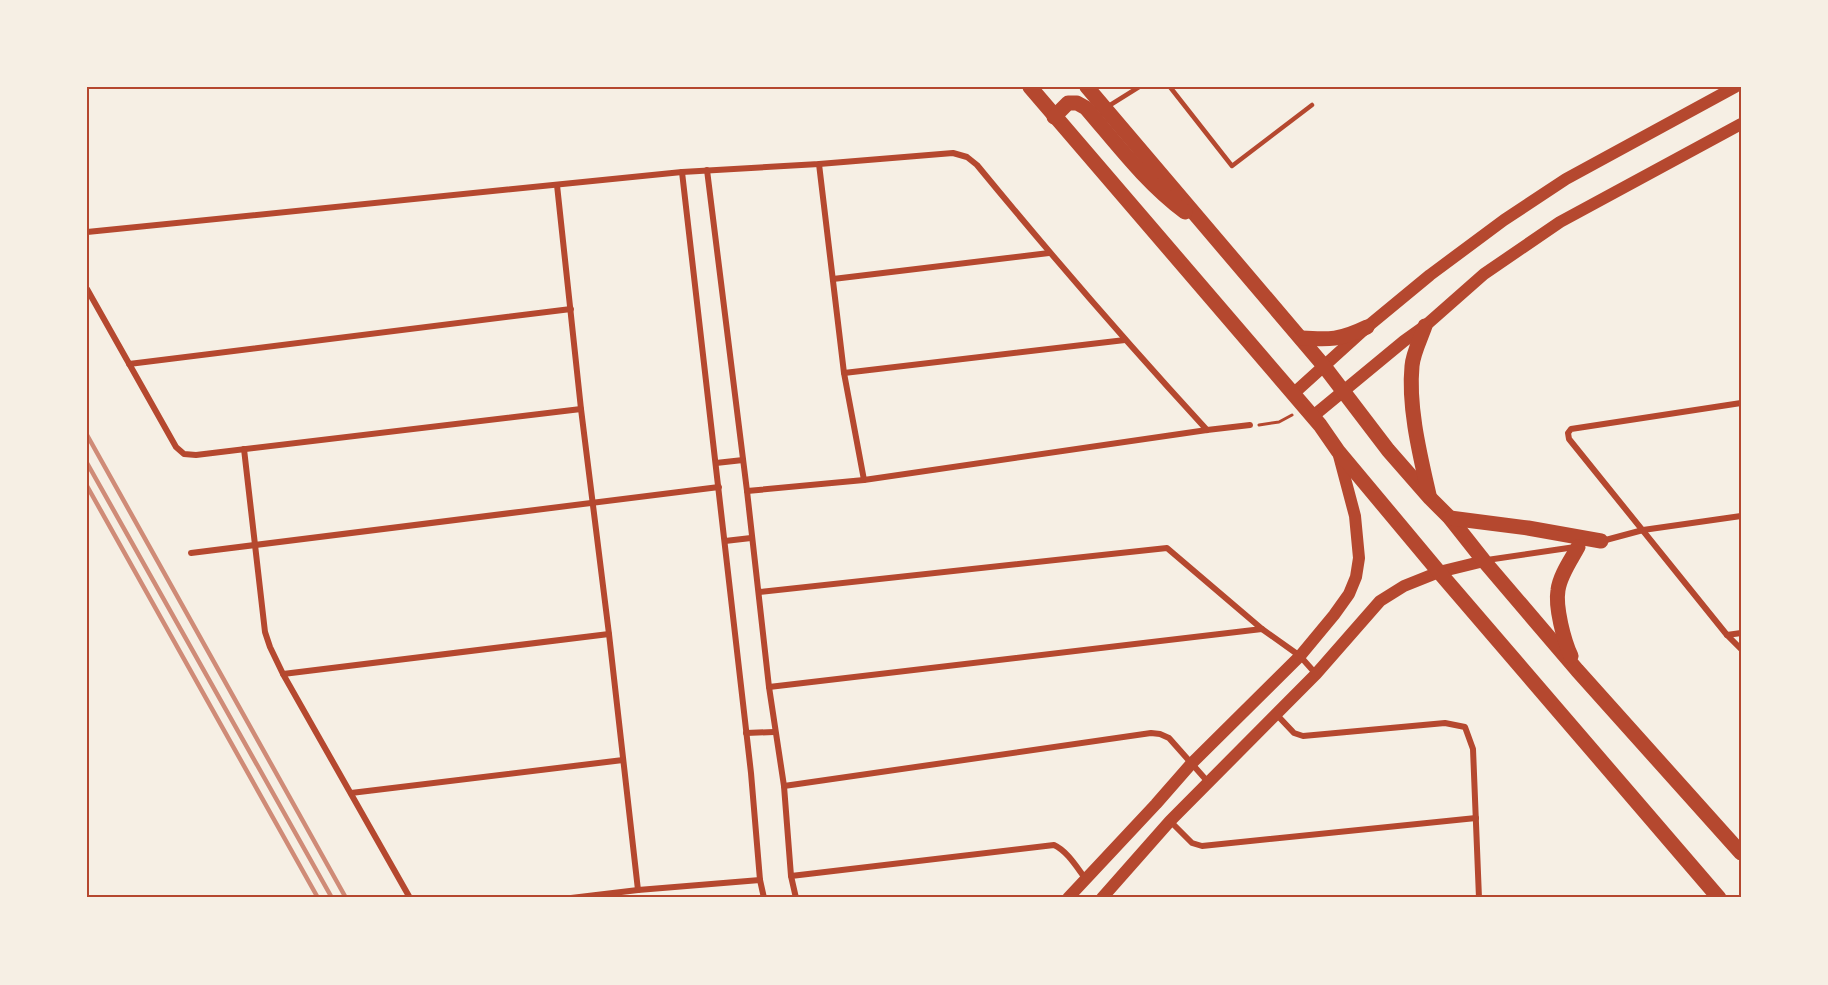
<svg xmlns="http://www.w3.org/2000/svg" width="1828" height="985" font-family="Figtree,sans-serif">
<rect width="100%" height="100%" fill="#f6efe4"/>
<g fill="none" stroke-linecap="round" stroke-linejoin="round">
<polyline stroke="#b5482f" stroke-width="3" points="1259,425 1279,422 1292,415"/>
<g stroke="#b5482f" stroke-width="4.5">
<polyline points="1170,87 1232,166 1312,105"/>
<polyline points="1107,107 1139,87"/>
</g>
<g stroke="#b5482f" stroke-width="6">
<polyline points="819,164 844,373 864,480"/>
<polyline points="707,170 747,491 769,687 784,786 791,876 796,898"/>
<polyline points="682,172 751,773 760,880 764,898"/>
<polyline points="557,185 581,409 609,634 638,890"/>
<path d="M87,232L682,172L819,164L953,153L967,157L977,165C1051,255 1128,344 1207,430"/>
<polyline points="833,279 1049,253"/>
<polyline points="87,289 176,447 184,454 196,455 581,409"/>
<polyline points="129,364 571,309"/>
<polyline points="844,373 1125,340"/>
<polyline points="1741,403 1571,429 1568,433 1569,439 1727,635 1741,649"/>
<polyline points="244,449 265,632 270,647 283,674 410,898"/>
<polyline points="716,463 743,460"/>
<polyline points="747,491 864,480 1207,430 1250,425"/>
<polyline points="725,541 751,538"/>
<polyline points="1602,541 1643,530 1741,516"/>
<polyline points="191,553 719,487"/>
<polyline points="1487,560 1575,547"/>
<polyline points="759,592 1167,548 1262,629 1300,656 1316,674"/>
<polyline points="1727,635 1741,633"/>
<polyline points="283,674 609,634"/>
<polyline points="769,687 1262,629"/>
<polyline points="1277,715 1294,733 1303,736 1445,723 1465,727 1473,749 1479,898"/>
<polyline points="746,733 774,732"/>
<polyline points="784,786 1151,733 1160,734 1169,738 1208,782"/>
<polyline points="351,793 623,760"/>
<polyline points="1170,821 1192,843 1202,846 1476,818"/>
<path d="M791,876L1054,845C1067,851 1076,866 1085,878"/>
<polyline points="571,898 638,890 760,880"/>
</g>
<g stroke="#b5482f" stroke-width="12">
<polyline points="1293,394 1367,327 1430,275 1504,220 1566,179 1735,87"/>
<polyline points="1312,417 1404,341 1425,326 1484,274 1560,222 1741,124"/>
<polyline points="1068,898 1156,804 1191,764 1300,656 1334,615 1349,594 1356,577 1359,558 1355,516 1338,452"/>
<polyline points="1102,898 1170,821 1316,674 1380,601 1404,586 1439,572 1484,561"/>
</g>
<g stroke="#b5482f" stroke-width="15">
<polyline points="1030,87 1320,425 1338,451 1439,572 1719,898"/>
<polyline points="1087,87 1324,366 1388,450 1430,498 1450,518 1484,561 1577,670 1741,853"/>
<path d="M1054,117L1068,103H1077L1086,108C1117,144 1146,183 1185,212"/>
<path d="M1425,326C1421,338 1413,353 1412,366C1408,407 1420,455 1429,495"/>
<path d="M1301,338C1330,340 1340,340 1367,327"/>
<polyline points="1450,518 1528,528 1601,541"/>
<path d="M1571,656C1564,641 1555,607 1558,590C1560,575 1571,560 1578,547"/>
</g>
<g stroke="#cf8b77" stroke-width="4.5">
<polyline points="87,435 346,898"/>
<polyline points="87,463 332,898"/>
<polyline points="87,486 318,898"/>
</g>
</g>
<rect width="1828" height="985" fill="none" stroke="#f6efe4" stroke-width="177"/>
<rect x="88" y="88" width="1652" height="808" fill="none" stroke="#b5482f" stroke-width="2"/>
</svg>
